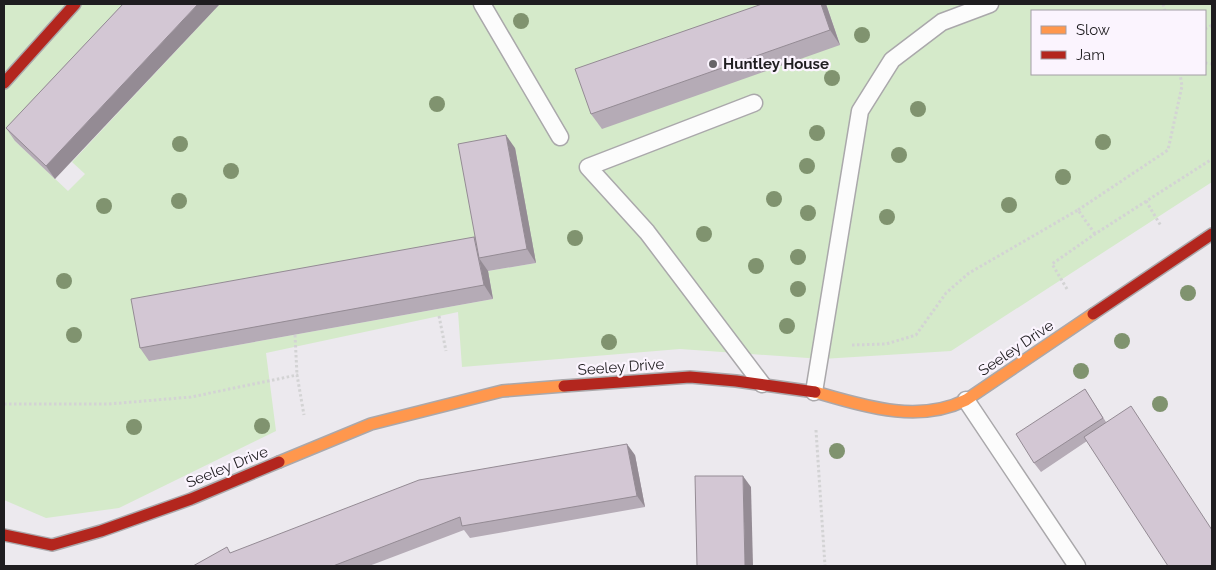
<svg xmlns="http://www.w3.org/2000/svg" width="1216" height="570" font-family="Raleway,sans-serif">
<rect width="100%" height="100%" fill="#ece9ee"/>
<path fill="#d5eaca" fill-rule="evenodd" d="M4,4H144L15,141L68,191L85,174L72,162L220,4H814L840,45L826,4H1212V182L951,351L822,359L680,349L462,367L458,312L266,353L276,431L119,508L46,518L4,500ZM1032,11H1205V74H1032ZM484,250L536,263L488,271L493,299L149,361Z"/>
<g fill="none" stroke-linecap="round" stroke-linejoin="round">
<defs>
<g id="lane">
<polyline points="482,4 560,137"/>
<polyline points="754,103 588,167 647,232 762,384"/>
<polyline points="814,392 860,111 892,60 942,22 990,4"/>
<polyline points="966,400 1077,566"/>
</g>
<g id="slow">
<path d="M815,392C864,406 918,424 966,400L1093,314"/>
<polyline points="279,462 371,424 502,391 564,386"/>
</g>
<g id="jam">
<polyline points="4,83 75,4"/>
<polyline points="1093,314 1212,234"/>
<polyline points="564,386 690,377 736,381 815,392"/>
<polyline points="4,535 52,545 101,531 191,499 279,462"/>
</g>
</defs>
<use href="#lane" stroke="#aaa8ab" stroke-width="19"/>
<use href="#slow" stroke="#aaa8ab" stroke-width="14"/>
<use href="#jam" stroke="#aaa8ab" stroke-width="14"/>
<g stroke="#d3d3d4" stroke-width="3" stroke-dasharray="2.5 2.5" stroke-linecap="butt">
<polyline points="1163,4 1165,11"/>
<polyline points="1205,29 1212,25"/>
<polyline points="1205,63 1212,64"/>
<polyline points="1146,201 1161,226"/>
<polyline points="1078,210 1168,150 1182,86 1180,74"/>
<polyline points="1067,289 1052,264 1095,234 1212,159"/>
<polyline points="439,316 446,351"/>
<polyline points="295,335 297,375"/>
<polyline points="852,345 886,344 916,335 946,293 969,273 1078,210 1095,234"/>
<polyline points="4,404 109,404 191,397 297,375 304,415"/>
<polyline points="816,430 825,566"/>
</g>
<use href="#lane" stroke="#fcfcfc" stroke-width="16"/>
<use href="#slow" stroke="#ff974d" stroke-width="11"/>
<use href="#jam" stroke="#b3261e" stroke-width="11"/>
</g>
<g fill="#80936f">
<circle cx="521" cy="21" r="8"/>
<circle cx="862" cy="35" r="8"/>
<circle cx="832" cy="78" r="8"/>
<circle cx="437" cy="104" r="8"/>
<circle cx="918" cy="109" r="8"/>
<circle cx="817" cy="133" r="8"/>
<circle cx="1103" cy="142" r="8"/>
<circle cx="180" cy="144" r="8"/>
<circle cx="899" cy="155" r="8"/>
<circle cx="807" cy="166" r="8"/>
<circle cx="231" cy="171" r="8"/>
<circle cx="1063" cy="177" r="8"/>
<circle cx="774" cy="199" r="8"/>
<circle cx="179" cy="201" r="8"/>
<circle cx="1009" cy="205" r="8"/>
<circle cx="104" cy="206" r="8"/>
<circle cx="808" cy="213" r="8"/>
<circle cx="887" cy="217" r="8"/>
<circle cx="704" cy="234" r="8"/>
<circle cx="575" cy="238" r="8"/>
<circle cx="798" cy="257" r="8"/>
<circle cx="756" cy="266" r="8"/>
<circle cx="64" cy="281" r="8"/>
<circle cx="798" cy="289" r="8"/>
<circle cx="1188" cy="293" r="8"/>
<circle cx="787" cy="326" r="8"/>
<circle cx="74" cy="335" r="8"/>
<circle cx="1122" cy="341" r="8"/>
<circle cx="609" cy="342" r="8"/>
<circle cx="1081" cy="371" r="8"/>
<circle cx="1160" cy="404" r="8"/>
<circle cx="262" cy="426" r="8"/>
<circle cx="134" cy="427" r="8"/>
<circle cx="837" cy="451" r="8"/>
</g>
<g fill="#b5abb6">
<polygon points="123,4 55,179 15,141 6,128"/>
<polygon points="762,4 826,4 840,45 602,129 591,114"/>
<polygon points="515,148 536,263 488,271 493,299 149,361 140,348 474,237"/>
<polygon points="1085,389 1106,422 1139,418 1087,441 1041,472 1034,463"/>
<polygon points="635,455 645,507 470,538 464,530 369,566 193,566 231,553"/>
</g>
<g fill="#948b94">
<polygon points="198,4 220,4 55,179 46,166"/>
<polygon points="821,4 826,4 840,45 830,30"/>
<polygon points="506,135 515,148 536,263 527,249"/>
<polygon points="479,258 488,271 493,299 484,285"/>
<polygon points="627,444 635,455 645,507 637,496"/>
<polygon points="743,476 751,487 753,566 745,566"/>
</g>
<g fill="#d3c7d4" stroke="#948b94">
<polygon points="123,4 198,4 46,166 6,128"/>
<polygon points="762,4 821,4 830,30 591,114 575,69"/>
<polygon points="506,135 527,249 479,258 458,144"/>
<polygon points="474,237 484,285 140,348 131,299"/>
<polygon points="1085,389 1103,418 1034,463 1016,434"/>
<polygon points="1131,406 1212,530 1212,566 1168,566 1084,437"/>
<polygon points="627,444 637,496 462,526 460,517 333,566 193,566 227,547 230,553 419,480"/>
<polygon points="695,476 743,476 745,566 697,566"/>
</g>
<circle fill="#676468" stroke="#fbf4fe" stroke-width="2" cx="713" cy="64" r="5"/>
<g text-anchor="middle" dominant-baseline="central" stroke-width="4.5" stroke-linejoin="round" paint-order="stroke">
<g font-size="15" font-weight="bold" fill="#1f1d20" stroke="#fbf4fe" text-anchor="start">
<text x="723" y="64">Huntley House</text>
</g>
<g font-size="15" fill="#1f1d20" stroke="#fbf4fe">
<text transform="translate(1016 348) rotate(-34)">Seeley Drive</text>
<text transform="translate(621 367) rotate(-4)">Seeley Drive</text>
<text transform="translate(227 467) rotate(-22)">Seeley Drive</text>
</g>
</g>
<rect width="1216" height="570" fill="none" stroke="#1f1d20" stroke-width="10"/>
<rect x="1031" y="10" width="175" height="65" fill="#fbf4fe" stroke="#a39ea5"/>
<rect x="1041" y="26" width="25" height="8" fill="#ff974d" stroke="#a39ea5"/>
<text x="1076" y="35" font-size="15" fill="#1f1d20">Slow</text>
<rect x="1041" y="51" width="25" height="8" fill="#b3261e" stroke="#a39ea5"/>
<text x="1076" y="60" font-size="15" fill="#1f1d20">Jam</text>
</svg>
